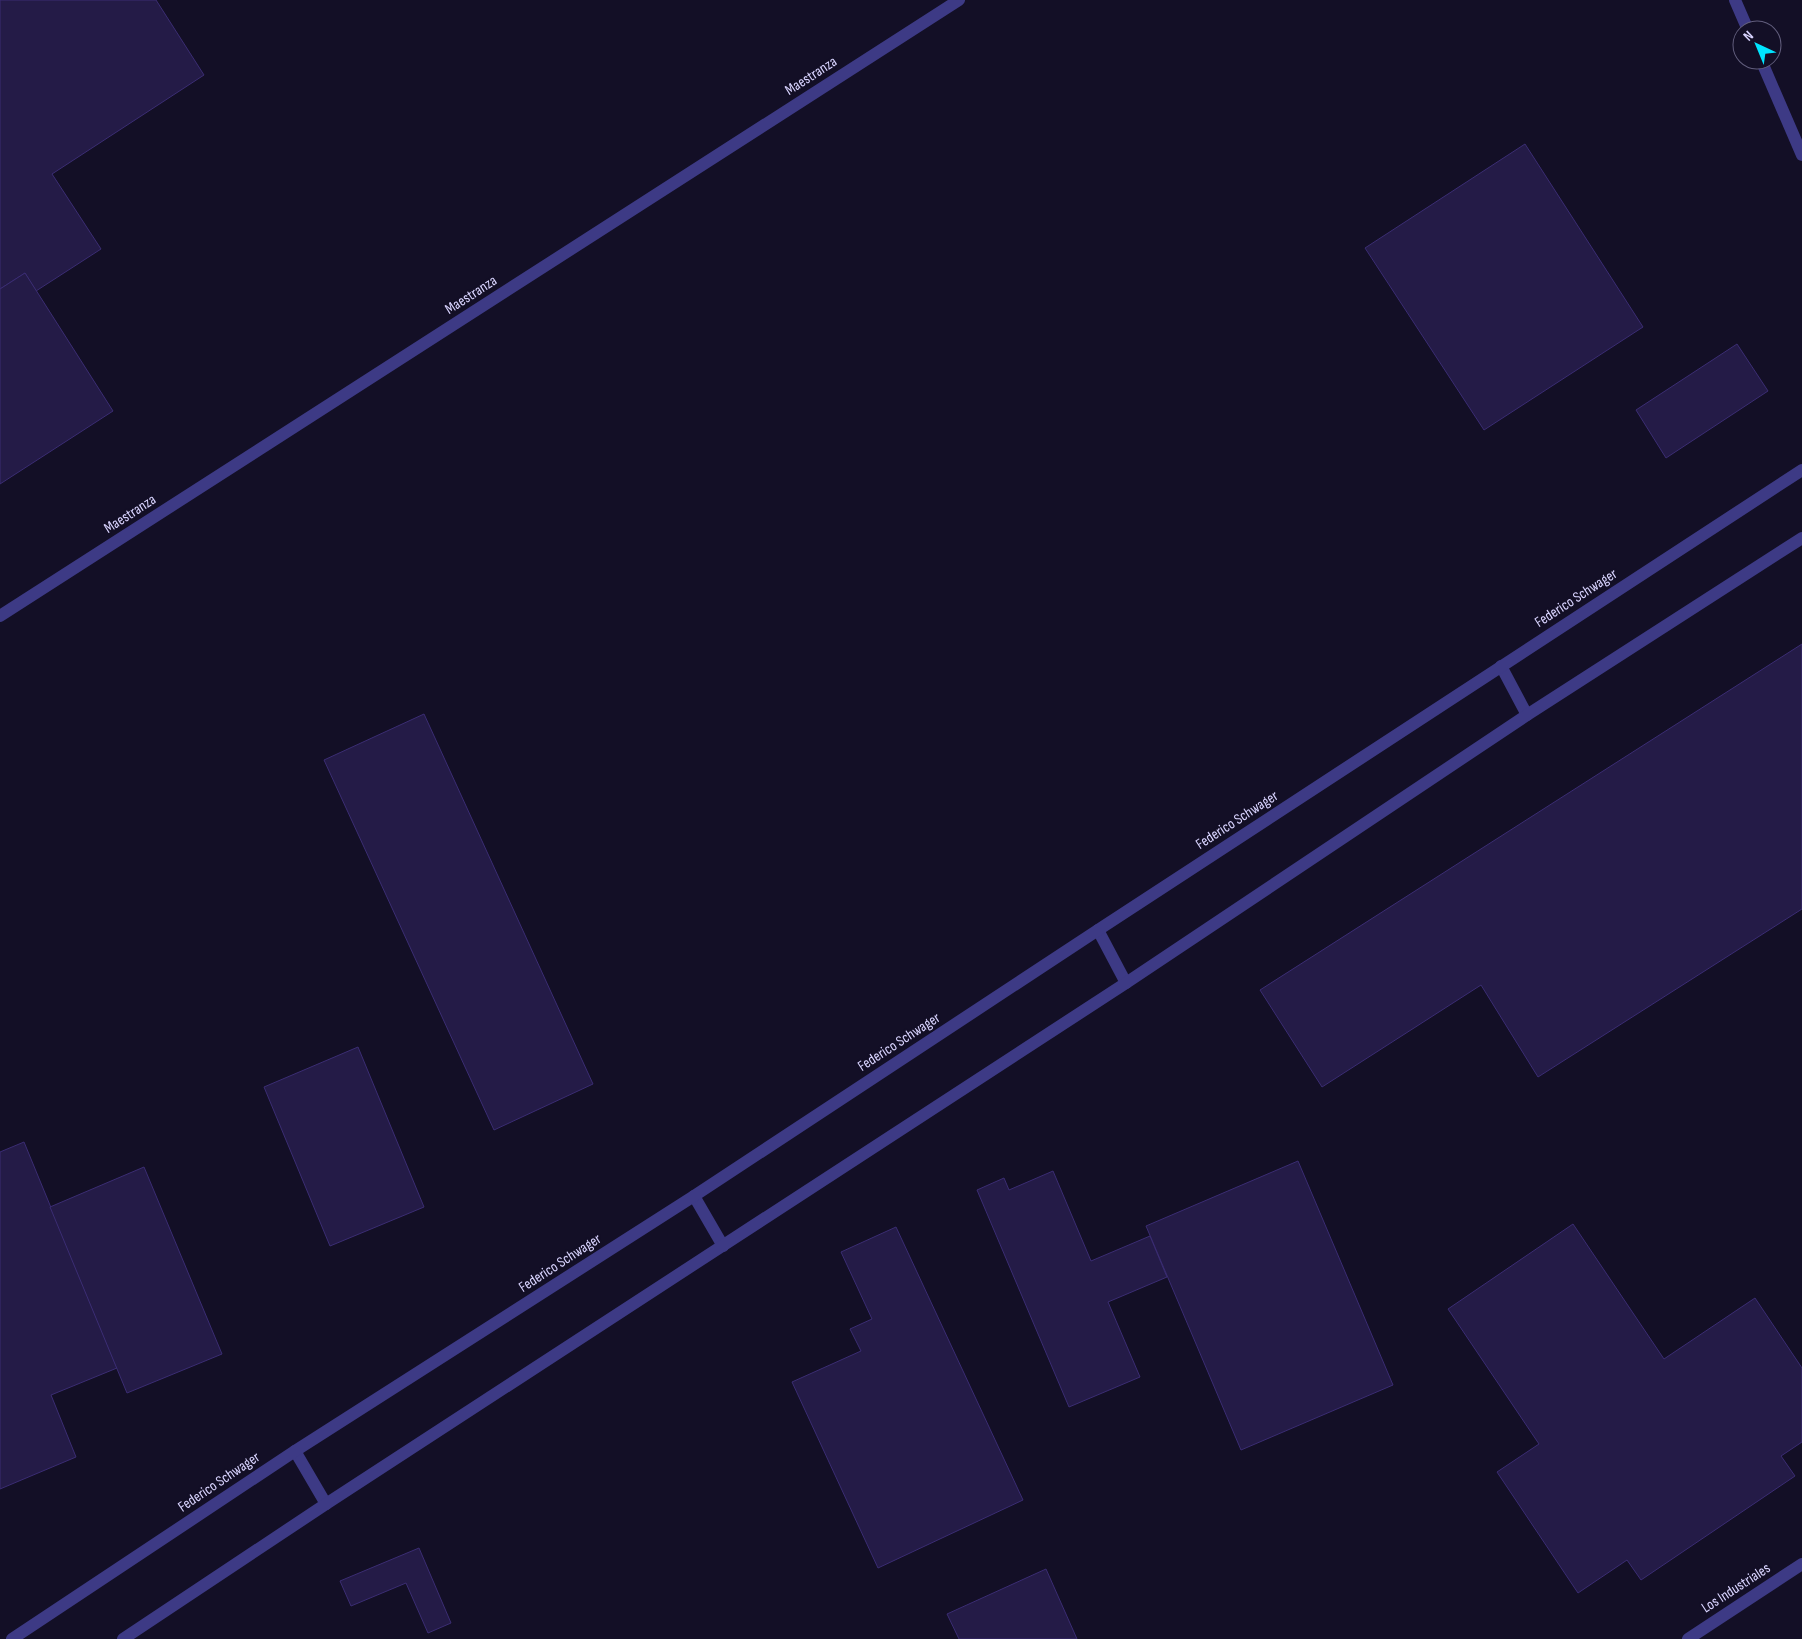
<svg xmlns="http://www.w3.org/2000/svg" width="1802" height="1639" font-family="'Sofia Sans Condensed',sans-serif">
<rect width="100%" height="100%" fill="#130f26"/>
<g fill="#241b47" stroke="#3b2d73">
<polygon points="0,0 156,0 204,75 52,174 101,249 36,291 25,273 0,289"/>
<polygon points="1525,144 1643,327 1484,430 1365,248"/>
<polygon points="25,273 113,411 0,484 0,289"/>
<polygon points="1737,344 1768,391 1666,458 1636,410"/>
<polygon points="1802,644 1802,909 1538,1077 1481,985 1322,1087 1260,990"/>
<polygon points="424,714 593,1084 494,1130 324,760"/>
<polygon points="358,1047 424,1207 330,1246 264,1087"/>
<polygon points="24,1142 117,1368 51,1395 76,1457 0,1489 0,1152"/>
<polygon points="1298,1161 1393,1385 1241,1450 1146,1226"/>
<polygon points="144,1167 222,1354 127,1393 50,1207"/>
<polygon points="1053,1171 1091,1261 1150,1236 1167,1277 1108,1302 1140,1377 1069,1407 977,1190 1004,1178 1009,1190"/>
<polygon points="1573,1224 1664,1359 1755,1298 1802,1368 1802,1442 1781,1456 1795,1476 1641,1580 1627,1560 1578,1593 1497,1472 1539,1444 1448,1309"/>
<polygon points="896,1227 1023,1500 878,1568 792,1382 861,1351 850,1329 872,1319 841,1252"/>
<polygon points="419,1548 451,1623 428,1633 406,1583 351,1606 340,1581"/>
<polygon points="1046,1569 1077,1639 959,1639 947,1614"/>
</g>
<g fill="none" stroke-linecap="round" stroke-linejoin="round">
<g stroke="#3d3a85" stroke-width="12">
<polyline points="1735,0 1748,30"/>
<polyline points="1761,60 1802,155"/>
<polyline points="0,616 959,0"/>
<polyline points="1501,666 1527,715"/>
<polyline points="1098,930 1126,983"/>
<polyline points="694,1196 723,1246"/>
<polyline points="295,1451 326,1504"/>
<polyline points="12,1639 295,1451 694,1196 1098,930 1802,470"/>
<polyline points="123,1639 326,1504 1126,983 1527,715 1802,538"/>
<polyline points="1688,1639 1802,1564"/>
</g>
</g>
<g text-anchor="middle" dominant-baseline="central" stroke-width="4" stroke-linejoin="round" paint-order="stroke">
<g font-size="15" fill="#d9d4ff" stroke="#130f26">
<text transform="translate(811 76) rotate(-33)">Maestranza</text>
<text transform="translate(471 295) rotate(-33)">Maestranza</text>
<text transform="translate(130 514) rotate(-33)">Maestranza</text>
<text transform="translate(1576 598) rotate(-33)">Federico Schwager</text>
<text transform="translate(1237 820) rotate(-33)">Federico Schwager</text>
<text transform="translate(899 1042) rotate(-33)">Federico Schwager</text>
<text transform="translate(560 1263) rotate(-33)">Federico Schwager</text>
<text transform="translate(219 1482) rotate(-34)">Federico Schwager</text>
<text transform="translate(1736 1588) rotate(-33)">Los Industriales</text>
</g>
</g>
<g transform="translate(1757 45) rotate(316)"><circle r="24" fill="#130f26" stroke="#625e7d"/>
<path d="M0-4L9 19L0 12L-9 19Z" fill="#00e5ff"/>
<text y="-8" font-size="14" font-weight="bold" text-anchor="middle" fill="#d9d4ff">N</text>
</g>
</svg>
